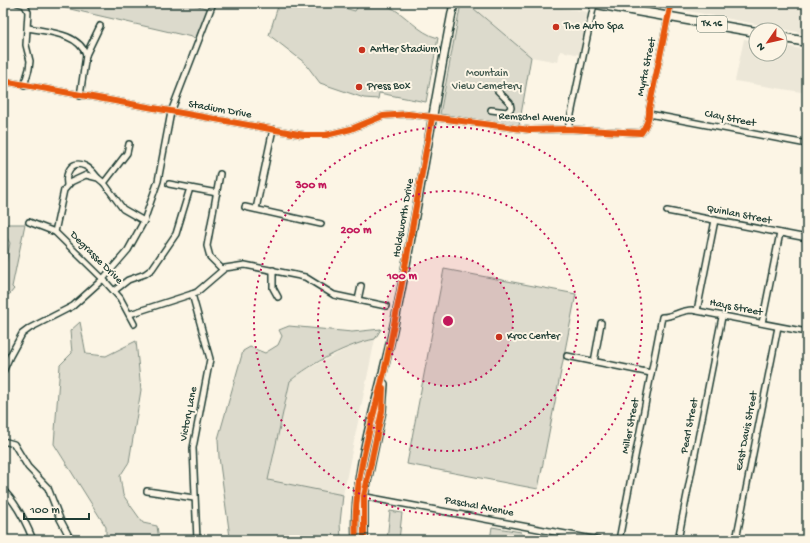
<svg xmlns="http://www.w3.org/2000/svg" width="810" height="543" font-family="'Gochi Hand',sans-serif">
<rect width="100%" height="100%" fill="#fcf5e5"/>
<filter id="ink" filterUnits="userSpaceOnUse"><feTurbulence type="fractalNoise" baseFrequency=".025" numOctaves="2"/><feDisplacementMap in="SourceGraphic" scale="8" xChannelSelector="R" yChannelSelector="G"/><feConvolveMatrix kernelMatrix="1 2 1 2 8 2 1 2 1" color-interpolation-filters="sRGB"/></filter>
<g filter="url(#ink)">
<g fill="#ece7d8">
<polygon points="474,3 529,3 588,12 581,55 560,51 558,62 531,57 473,7"/>
<polygon points="674,3 807,3 807,10 803,33 673,8"/>
<polygon points="744,39 756,41 756,54 780,54 780,45 807,50 807,93 735,81"/>
<polygon points="375,339 343,495 268,481 290,381 304,371 350,347 362,341"/>
</g>
<g fill="#dcdacc" stroke="#7e8c80">
<polygon points="44,3 189,3 208,9 196,38"/>
<path d="M279,3H327L355,11L360,3C369,3 379,2 388,6C406,14 418,33 438,38L426,102L379,93L378,99L364,98L320,83L305,63L269,35Z"/>
<polygon points="461,3 474,3 473,8 531,57 519,126 440,114"/>
<polygon points="7,224 25,224 12,287 14,289 10,294 3,296 3,265 6,262 10,243 5,235"/>
<polygon points="444,269 576,294 538,489 407,464"/>
<polygon points="80,322 86,354 106,356 136,341 141,390 129,462 120,476 123,495 143,523 157,526 159,540 106,540 106,527 54,444 60,365 72,353 70,331"/>
<path d="M289,326L352,332L381,329L375,339C348,344 312,363 290,381L268,480L343,495L340,523L341,540H243L230,537L219,457L218,439L243,351L250,347L265,353L278,345L282,336L279,330Z"/>
<polygon points="390,511 402,513 399,540 387,540"/>
<polygon points="492,527 521,532 525,540 490,540"/>
</g>
<g fill="none" stroke-linecap="round" stroke-linejoin="round">
<defs>
<g id="street">
<polyline points="18,3 25,5 28,12 26,45 30,61 29,69 24,86"/>
<path d="M28,28C47,32 79,33 86,55L80,96"/>
<polyline points="86,55 100,26"/>
<path d="M3,81L304,135H326L351,129L383,116L408,114L530,130L568,129L641,133C646,126 650,118 649,109L671,3"/>
<polyline points="491,110 507,112 511,108 510,103 498,91"/>
<polyline points="649,114 807,144"/>
<polyline points="568,129 594,4"/>
<polyline points="220,174 207,246 210,257 222,269"/>
<polyline points="104,183 127,153 129,144"/>
<polyline points="169,184 217,193"/>
<path d="M67,185C65,174 71,159 85,166C90,168 94,173 97,177"/>
<polyline points="245,207 321,224"/>
<polyline points="256,209 273,129"/>
<polyline points="667,211 807,238"/>
<polyline points="29,222 55,232 103,279 120,298 134,324"/>
<polyline points="55,232 64,190 71,182 86,175 98,178 104,183 123,209 144,221"/>
<polyline points="273,270 273,288 278,297"/>
<polyline points="114,291 128,280 145,274 152,269 176,234 190,188"/>
<polyline points="192,294 210,359 193,448 197,540"/>
<polyline points="358,300 361,286"/>
<polyline points="697,311 715,220"/>
<polyline points="130,314 192,294 197,292 225,268 245,265 305,277 334,295 386,306"/>
<polyline points="762,323 780,233"/>
<polyline points="567,356 651,373"/>
<polyline points="594,362 601,323"/>
<polyline points="3,372 10,356 22,334 30,328 73,306 103,279 128,250 144,221 152,198 158,181 171,112 213,3"/>
<polyline points="3,441 14,444 28,467 48,488 60,519 71,540"/>
<polyline points="147,491 194,498"/>
<path d="M3,493L5,492C18,506 26,522 33,540"/>
<polyline points="361,496 598,540"/>
<path d="M619,540L662,317C673,317 681,310 692,310L807,332"/>
<polyline points="678,540 722,317"/>
<polyline points="736,540 778,327"/>
</g>
<g id="secondary">
<path d="M356,540C352,470 379,398 393,330C416,221 432,112 454,3"/>
<polyline points="364,540 364,496 382,411 384,384"/>
</g>
<g id="primary">
<polyline points="591,3 756,32"/>
<polyline points="780,37 807,42"/>
</g>
</defs>
<use href="#street" stroke="#1f3d34" stroke-width="8"/>
<use href="#secondary" stroke="#1f3d34" stroke-width="10"/>
<use href="#primary" stroke="#1f3d34" stroke-width="11"/>
<use href="#street" stroke="#fcf5e5" stroke-width="5"/>
<use href="#secondary" stroke="#fcf5e5" stroke-width="7"/>
<use href="#primary" stroke="#fcf5e5" stroke-width="8"/>
<defs>
<g id="cycleway">
<path d="M3,81L304,135H326L351,129L383,116L408,114L530,130L568,129L641,133C646,126 650,118 649,109L671,3"/>
<path d="M356,540C352,478 374,419 387,359C404,279 417,198 432,118"/>
<polyline points="364,540 364,496 382,411 383,388"/>
</g>
</defs>
<use href="#cycleway" stroke="#fcf5e5" stroke-width="8"/>
<use href="#cycleway" stroke="#e8590c" stroke-width="6"/>
</g>
</g>
<circle cx="448" cy="321" r="65" fill="#c2185b" fill-opacity=".12"/>
<g fill="none" stroke="#c2185b" stroke-width="2" stroke-dasharray="2 4">
<circle cx="448" cy="321" r="65"/>
<circle cx="448" cy="321" r="130"/>
<circle cx="448" cy="321" r="194"/>
</g>
<g fill="#c8321e" stroke="#fcf5e5" stroke-width="1.5">
<circle cx="556" cy="27" r="4"/>
<circle cx="362" cy="50" r="4"/>
<circle cx="359" cy="87" r="4"/>
<circle cx="499" cy="337" r="4"/>
</g>
<g text-anchor="middle" dominant-baseline="central" stroke-width="4" stroke-linejoin="round" paint-order="stroke">
<rect fill="#fcf5e5" stroke="#617469" stroke-width="1" x="697" y="16" width="30" height="16" rx="3"/>
<g font-size="10" font-weight="bold" fill="#1f3d34">
<text x="712" y="24">TX 16</text>
</g>
<g font-size="11" fill="#1f3d34" stroke="#fcf5e5" text-anchor="start">
<text x="564" y="27">The Auto Spa</text>
<text x="370" y="50">Antler Stadium</text>
<text x="367" y="87">Press Box</text>
<text x="507" y="337">Kroc Center</text>
</g>
<g font-size="11" fill="#1f3d34" stroke="#fcf5e5">
<text transform="translate(647 67) rotate(-78)">Myrta Street</text>
<text transform="translate(220 110) rotate(10)">Stadium Drive</text>
<text transform="translate(537 118) rotate(2)">Remschel Avenue</text>
<text transform="translate(730 119) rotate(11)">Clay Street</text>
<text transform="translate(739 215) rotate(11)">Quinlan Street</text>
<text transform="translate(404 218) rotate(-80)">Holdsworth Drive</text>
<text transform="translate(96 258) rotate(45)">Degrasse Drive</text>
<text transform="translate(736 308) rotate(11)">Hays Street</text>
<text transform="translate(189 414) rotate(-79)">Victory Lane</text>
<text transform="translate(631 426) rotate(-79)">Miller Street</text>
<text transform="translate(690 426) rotate(-79)">Pearl Street</text>
<text transform="translate(747 431) rotate(-79)">East Davis Street</text>
<text transform="translate(479 507) rotate(11)">Paschal Avenue</text>
</g>
<g font-size="11" fill="#455c52" stroke="#fcf5e5">
<text x="487" y="74">Mountain<tspan x="487" dy="13">View Cemetery</tspan></text>
</g>
</g>
<circle cx="448" cy="321" r="6" fill="#c2185b" stroke="#fcf5e5" stroke-width="2"/>
<g font-size="12" text-anchor="middle" font-weight="bold" fill="#c2185b" stroke="#fcf5e5" stroke-width="4" stroke-linejoin="round" paint-order="stroke">
<text x="311" y="188">300 m</text>
<text x="356" y="233">200 m</text>
<text x="402" y="279">100 m</text>
</g>
<rect width="810" height="543" fill="none" stroke="#fcf5e5" stroke-width="16"/>
<rect x="8" y="8" width="794" height="527" fill="none" stroke="#1f3d34" stroke-width="1.5" filter="url(#ink)"/>
<g transform="translate(768 42) rotate(236)"><circle r="19" fill="#fcf5e5" stroke="#a4ab9e"/>
<path d="M0-3L7 15L0 10L-7 15Z" fill="#c8321e"/>
<text y="-6" font-size="11" font-weight="bold" text-anchor="middle" fill="#1f3d34">N</text>
</g>
<path d="M24 513v6h65v-6" fill="none" stroke="#1f3d34" stroke-width="2"/>
<text x="30" y="513" font-size="12" fill="#1f3d34" stroke="#fcf5e5" stroke-width="3" paint-order="stroke">100 m</text>
</svg>
